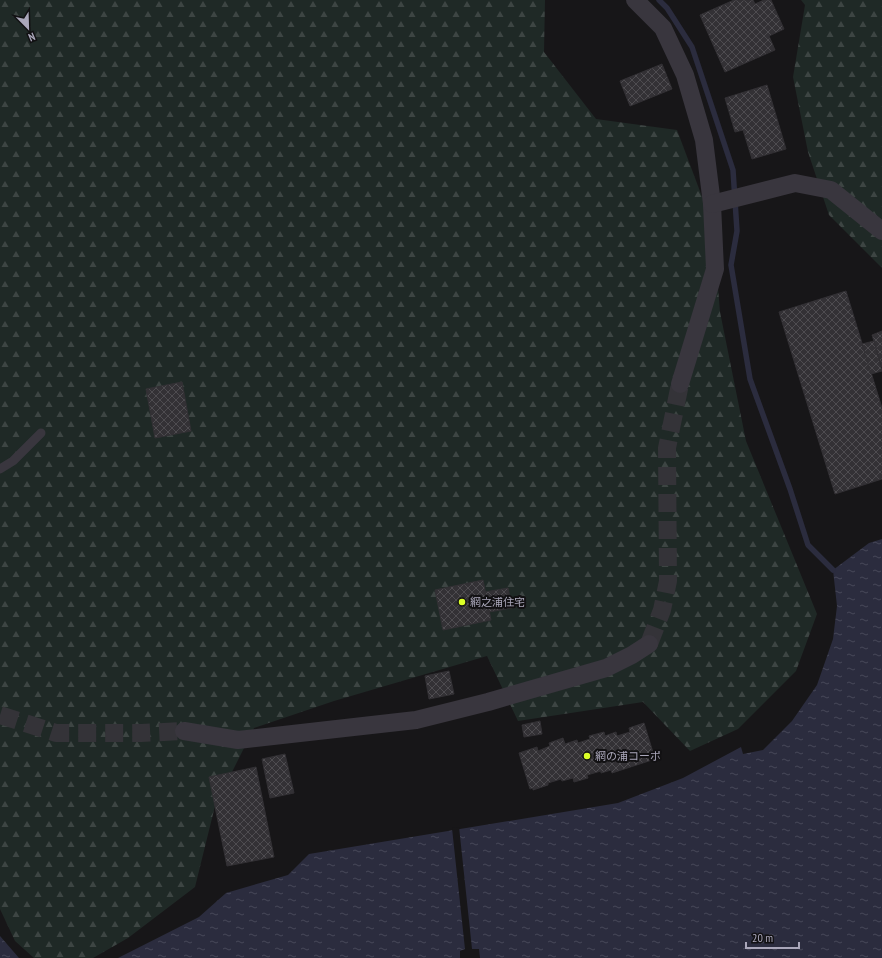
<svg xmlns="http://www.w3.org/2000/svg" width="882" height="958" font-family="'PT Sans Narrow','Noto Sans JP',sans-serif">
<defs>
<pattern id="forest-firs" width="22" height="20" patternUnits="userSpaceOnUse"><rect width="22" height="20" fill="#1f2926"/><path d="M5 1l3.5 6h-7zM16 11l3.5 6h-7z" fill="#3d4543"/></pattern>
<pattern id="water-ripples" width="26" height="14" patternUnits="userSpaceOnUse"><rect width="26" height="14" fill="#2b2c3e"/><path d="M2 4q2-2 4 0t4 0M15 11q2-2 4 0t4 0" fill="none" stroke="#474858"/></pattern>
<pattern id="building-cross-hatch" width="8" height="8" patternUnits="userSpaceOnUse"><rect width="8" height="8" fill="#333135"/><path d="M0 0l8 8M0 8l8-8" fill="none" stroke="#4e4c50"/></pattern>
</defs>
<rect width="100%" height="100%" fill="#171618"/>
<g fill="url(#forest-firs)">
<polygon points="0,0 545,0 544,52 596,119 677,130 713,226 720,312 746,441 817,614 796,671 738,729 690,751 643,702 518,721 487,656 334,701 254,728 215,806 195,887 128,938 93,958 34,958 15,941 0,909"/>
<polygon points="801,0 882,0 882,268 829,215 808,152 793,77 805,5"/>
</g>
<g fill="url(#water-ripples)">
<polygon points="882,539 882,958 118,958 199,917 226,893 288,875 309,854 618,803 683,778 741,747 743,754 763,750 792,721 817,685 833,639 837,606 833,570 869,543"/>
<polygon points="0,936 19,958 0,958"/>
</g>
<polygon fill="#171618" points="459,827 472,949 479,949 480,958 460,958 460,951 465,949 452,828"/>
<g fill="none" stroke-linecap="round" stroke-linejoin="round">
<polyline stroke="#2b2c3e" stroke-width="5.5" points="659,0 667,8 692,47 733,170 737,231 731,265 750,379 790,489 808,545 833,570"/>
</g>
<g fill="url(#building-cross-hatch)" stroke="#323034">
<polygon points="734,0 753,0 755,4 764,0 771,0 784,29 769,36 775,50 725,72 700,15"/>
<polygon points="662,64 672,89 630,106 620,81"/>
<polygon points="767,85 786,149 752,159 743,130 735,132 725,98"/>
<polygon points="846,291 882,408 882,479 835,494 779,312"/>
<polygon points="882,331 882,367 872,335"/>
<polygon points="874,341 882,371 871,374 862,344"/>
<polygon points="182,382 191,431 155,438 146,389"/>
<polygon points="483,580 491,620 443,630 435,590"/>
<polygon points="508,588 512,608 489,612 485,592"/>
<polygon points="449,671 454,694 429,699 425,676"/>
<polygon points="540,721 542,734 524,737 522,725"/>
<polygon points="644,723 655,759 612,773 611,770 601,773 601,771 587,775 588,778 574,782 573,778 562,781 561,779 548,783 548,785 533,790 533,788 530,789 519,753 537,747 538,751 550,746 549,743 563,738 565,744 577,740 578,743 590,739 589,736 604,732 605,736 616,732 617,736 630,732 629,728"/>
<polygon points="285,754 294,793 270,798 262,759"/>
<polygon points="256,767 274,857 227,866 209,777"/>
</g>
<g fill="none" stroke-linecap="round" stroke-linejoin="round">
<g stroke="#343338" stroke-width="18" stroke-dasharray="18 9" stroke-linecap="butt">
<polyline points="649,644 662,610 668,581 667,448 680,384"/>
<polyline points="0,715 56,733 141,733 184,731"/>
</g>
<polyline stroke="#39363e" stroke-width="9" points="0,469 13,461 41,433"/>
<g stroke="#39363e" stroke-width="18">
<polyline points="635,0 663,28 685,75 704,140 712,204 715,269 680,384"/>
<polyline points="712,204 795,183 831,190 882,231"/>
<polyline points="184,731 238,740 416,720 488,702 606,668 632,655 649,644"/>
</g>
</g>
<g fill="#dbff27" stroke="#121113" stroke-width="1.5">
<circle cx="462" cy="602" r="4"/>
<circle cx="587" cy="756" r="4"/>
</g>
<g text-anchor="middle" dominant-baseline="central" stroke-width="4" stroke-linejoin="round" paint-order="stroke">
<g font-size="11" fill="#aaa7ba" stroke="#121113" text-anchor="start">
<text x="470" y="602">網之浦住宅</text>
<text x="595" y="756">網の浦コーポ</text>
</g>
</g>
<g transform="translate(28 28) rotate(157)" stroke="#121113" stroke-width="3" paint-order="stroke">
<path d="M0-3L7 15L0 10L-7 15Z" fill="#aaa7ba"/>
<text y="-6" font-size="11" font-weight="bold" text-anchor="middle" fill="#aaa7ba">N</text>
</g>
<path d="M746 942v6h53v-6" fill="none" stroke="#aaa7ba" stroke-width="2"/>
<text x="752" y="942" font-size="12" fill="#aaa7ba" stroke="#121113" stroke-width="3" paint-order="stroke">20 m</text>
</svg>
